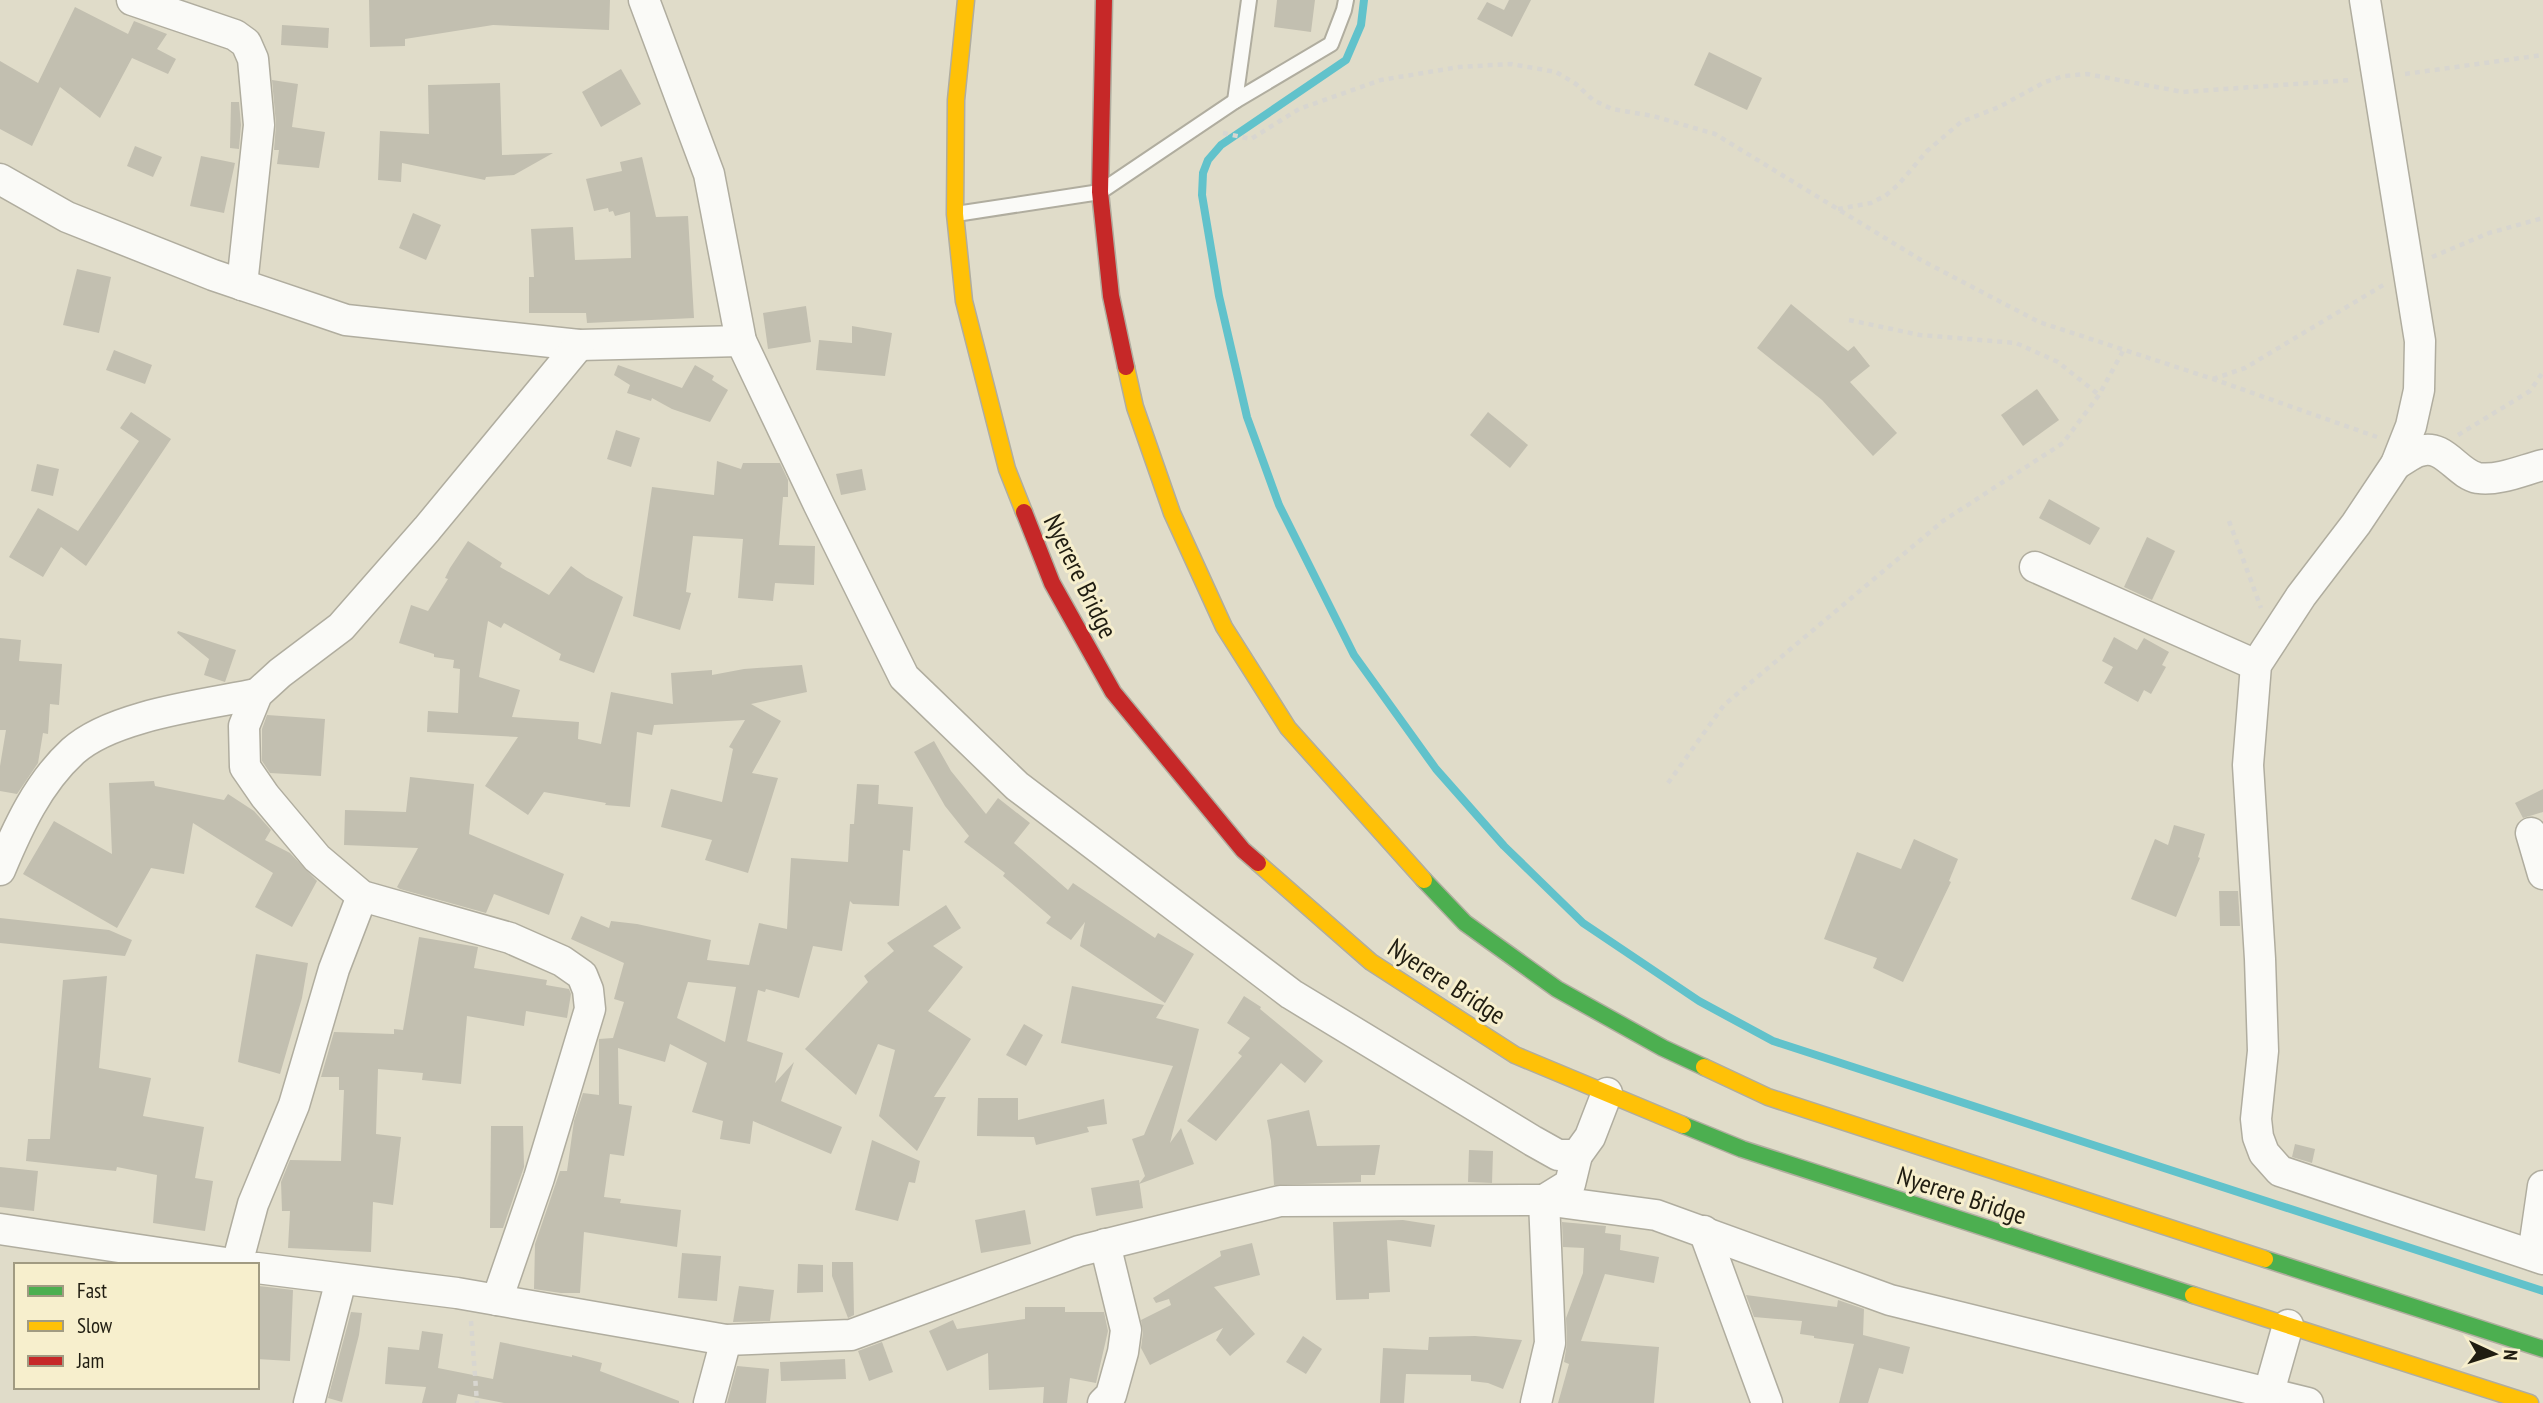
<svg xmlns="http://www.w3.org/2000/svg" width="2543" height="1403" font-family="'PT Sans Narrow',sans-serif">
<rect width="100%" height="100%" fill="#e0dcc9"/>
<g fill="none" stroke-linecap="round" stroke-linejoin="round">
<polyline stroke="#61c2cb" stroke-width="8" points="1364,0 1361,25 1346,60 1221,145 1208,160 1203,173 1202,195 1219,296 1247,417 1279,505 1354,655 1436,769 1504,846 1583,923 1699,1001 1773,1041 2543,1291"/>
</g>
<g fill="#c2bfb0" fill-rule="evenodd">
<polygon points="369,0 610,0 609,30 493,25 405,39 405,46 370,47"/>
<polygon points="1277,0 1315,0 1311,32 1274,27"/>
<polygon points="1509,0 1531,0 1512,37 1477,19 1487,2 1504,10"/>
<polygon points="75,7 128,34 134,21 167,34 157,49 176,59 168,74 132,58 100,118 60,87 32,146 0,129 0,61 38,83"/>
<polygon points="282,25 329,28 328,48 281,45"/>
<polygon points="1709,52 1762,78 1747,110 1694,85"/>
<polygon points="621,69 641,104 601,127 582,92"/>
<polygon points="272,80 298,84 292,127 325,132 319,168 277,164 279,150 274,150 276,124"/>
<polygon points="500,83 502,155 553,153 514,175 486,177 485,180 402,163 401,182 378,180 380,131 429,134 428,85"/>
<polygon points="231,102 239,102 241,125 239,149 230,148"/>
<polygon points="135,146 162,157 153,177 127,166"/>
<polygon points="201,156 235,163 224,213 190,206"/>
<polygon points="642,157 656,217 688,216 694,318 587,323 586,313 529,313 529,277 534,277 531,229 573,227 575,260 631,258 630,212 615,216 613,211 609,212 608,208 594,211 586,179 622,171 620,162"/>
<polygon points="413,213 441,225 426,260 399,248"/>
<polygon points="77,269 111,277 99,333 63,325"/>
<polygon points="1791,304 1848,351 1854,346 1870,366 1850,382 1897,433 1873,456 1822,400 1757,348"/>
<polygon points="806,306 811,342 768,349 763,313"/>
<polygon points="852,326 892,333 885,376 816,370 819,340 852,343"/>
<polygon points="114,350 152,365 145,384 106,370"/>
<polygon points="618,365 682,388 695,365 714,376 712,380 728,390 710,422 672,409 652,398 651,401 627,393 630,385 614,375"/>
<polygon points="2037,389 2059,420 2023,446 2001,415"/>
<polygon points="131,412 171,439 86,566 61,547 43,577 9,557 38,508 78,531 139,441 120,428"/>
<polygon points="1488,412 1528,445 1510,468 1470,435"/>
<polygon points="616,430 640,438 631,467 607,459"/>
<polygon points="717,461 741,469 743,463 780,463 788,480 788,497 783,497 779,545 815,546 814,585 775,583 773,601 738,598 743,539 693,536 686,592 691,593 680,630 633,616 652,487 714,495"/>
<polygon points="37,464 59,469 53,496 31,491"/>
<polygon points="862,469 866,490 841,495 836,474"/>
<polygon points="2049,499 2100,528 2090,545 2039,518"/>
<polygon points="2147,537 2175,551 2152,600 2124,587"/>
<polygon points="468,541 502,563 500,567 549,595 571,566 586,577 623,597 594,673 559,660 561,654 504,623 501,628 488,621 479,677 520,690 512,717 579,722 578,739 601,744 611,692 673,704 671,673 712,670 712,675 744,669 802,665 807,692 751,704 781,721 752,773 778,778 748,873 705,860 712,840 661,827 671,789 722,802 733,749 729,747 745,720 654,725 652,735 637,732 630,807 605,805 606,803 544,792 528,815 485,786 518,737 427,732 428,711 458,713 460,669 453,668 454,660 434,657 434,654 399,643 411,605 428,611 448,579 445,578 450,568"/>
<polygon points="178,631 236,650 225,682 204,675 209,659 177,633"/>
<polygon points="2114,637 2137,650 2144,638 2169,652 2162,665 2166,667 2151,694 2144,690 2138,702 2104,683 2113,667 2102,661"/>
<polygon points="0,638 21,640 19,661 62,664 59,705 50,704 48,734 43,733 38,763 17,794 0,791 0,766 6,730 0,730"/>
<polygon points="267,715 325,719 321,776 270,773 262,761 262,729"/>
<polygon points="934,741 951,771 986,814 998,798 1030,823 1014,843 1068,890 1073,883 1155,938 1158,933 1194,954 1165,1003 1080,946 1085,922 1071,940 1046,923 1051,917 1003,876 1005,873 964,842 969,836 945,806 914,752"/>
<polygon points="410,777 474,784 469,834 564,874 549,915 494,894 486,913 400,889 397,887 418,848 344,845 345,810 406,812"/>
<polygon points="154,781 155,786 224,800 228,794 254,811 271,830 265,840 290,853 317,881 292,927 255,907 273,873 193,823 184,874 151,868 117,928 23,874 54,821 112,854 109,783"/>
<path d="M857,784L879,785L878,804L913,807L910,851L903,850L899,906L853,904L850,901L842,951L813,946L799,998L766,989L765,992L758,990L747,1041L783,1053L775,1083L794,1062L781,1101L842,1127L831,1154L753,1121L750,1144L720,1139L723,1121L692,1112L707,1063L670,1044L665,1062L618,1048L619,1104L632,1106L624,1156L610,1154L604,1197L621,1199L620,1203L681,1210L677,1247L584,1232L580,1293H561L534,1289L535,1244L560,1171H567L574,1121L583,1093L599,1095V1039L613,1038L624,1002L614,999L624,963L571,939L581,916L609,928L611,921L637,924L711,940L707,960L749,965L759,923L787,929L791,858L848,862L850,824H854ZM688,982L736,987L725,1042L677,1018Z"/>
<polygon points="2543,789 2543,812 2523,818 2515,803"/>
<polygon points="2174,825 2205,834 2198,857 2200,858 2176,917 2131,899 2155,839 2168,845"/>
<polygon points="1914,839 1958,859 1949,881 1951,882 1903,982 1873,968 1877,958 1824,939 1857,852 1901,869"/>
<polygon points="2219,891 2238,891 2240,926 2220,926"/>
<polygon points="946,905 961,928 933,946 963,967 928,1011 971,1039 934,1097 946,1097 917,1151 879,1116 895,1050 878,1044 856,1095 805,1049 868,982 864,976 894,951 887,943"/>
<polygon points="0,918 109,930 132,940 125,956 0,943"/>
<polygon points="419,937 478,947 474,968 547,980 546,985 569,989 571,994 567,1018 526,1011 524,1026 467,1016 461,1084 422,1080 423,1073 378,1069 376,1134 401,1137 393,1205 373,1202 371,1252 288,1248 290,1211 282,1211 281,1182 290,1160 341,1161 344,1090 339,1090 339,1077 321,1077 334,1032 394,1034 394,1029 403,1030"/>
<polygon points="256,954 308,963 302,998 280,1074 238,1062"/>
<polygon points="107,976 99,1068 151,1078 143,1116 204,1127 195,1178 213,1181 205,1231 153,1223 157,1175 117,1167 116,1171 26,1161 28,1139 50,1139 63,980"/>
<polygon points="1072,986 1164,1005 1156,1018 1199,1029 1170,1143 1181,1128 1194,1164 1139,1184 1145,1176 1132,1139 1144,1135 1173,1066 1061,1043"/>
<polygon points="1244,996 1261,1007 1260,1009 1323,1061 1305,1083 1281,1063 1216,1141 1187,1121 1242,1056 1238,1053 1250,1038 1227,1023"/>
<polygon points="1024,1024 1043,1035 1026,1066 1006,1055"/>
<polygon points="978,1098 1018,1098 1018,1120 1104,1099 1107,1124 1087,1127 1089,1132 1036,1145 1034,1137 977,1136"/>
<polygon points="1309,1110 1317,1146 1380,1145 1375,1175 1361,1175 1361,1182 1274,1185 1271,1141 1267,1120"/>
<polygon points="491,1126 523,1126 524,1167 503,1228 490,1228"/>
<polygon points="872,1140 920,1161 915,1183 909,1182 898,1221 855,1210"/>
<polygon points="2295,1144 2315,1149 2312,1163 2292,1157"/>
<polygon points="1469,1150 1493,1151 1492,1183 1468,1182"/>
<polygon points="0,1167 38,1171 34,1211 0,1207"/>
<polygon points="1139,1180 1143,1208 1096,1216 1091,1188"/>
<polygon points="1025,1210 1031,1244 981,1253 975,1220"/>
<polygon points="1403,1220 1435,1225 1431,1247 1387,1240 1390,1292 1369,1293 1369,1299 1336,1300 1333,1222"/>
<polygon points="1562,1222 1606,1226 1605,1233 1621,1235 1620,1250 1659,1257 1654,1283 1605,1274 1581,1341 1659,1347 1654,1403 1558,1403 1569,1364 1564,1362 1567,1343 1566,1318 1583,1273 1584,1248 1563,1247"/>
<polygon points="1252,1243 1260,1275 1214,1287 1255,1334 1230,1356 1216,1340 1223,1328 1150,1365 1141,1348 1143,1332 1141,1320 1171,1305 1169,1299 1156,1303 1153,1298 1221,1256 1220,1251"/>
<polygon points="682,1253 721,1256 717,1301 678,1298"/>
<polygon points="832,1262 853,1262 854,1315 848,1318 832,1276"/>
<polygon points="798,1264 823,1265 823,1292 797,1293"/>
<polygon points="259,1286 293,1290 290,1361 257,1359"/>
<polygon points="739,1286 774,1290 770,1321 733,1322"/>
<polygon points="1746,1295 1837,1307 1838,1300 1864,1309 1863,1335 1910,1347 1903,1374 1879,1368 1868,1403 1839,1403 1854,1344 1814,1338 1814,1336 1800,1334 1802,1321 1754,1317"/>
<polygon points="1025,1307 1065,1307 1065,1312 1104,1312 1108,1331 1096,1383 1070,1378 1067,1403 1043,1403 1044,1387 989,1390 988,1353 947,1371 929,1331 953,1320 957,1329 1025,1319"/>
<polygon points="351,1312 362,1313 359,1335 342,1402 328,1398"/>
<polygon points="422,1331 443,1334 438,1368 493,1379 500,1342 572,1357 572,1355 602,1363 600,1371 679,1401 679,1403 504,1403 458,1394 456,1403 422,1403 426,1387 385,1384 388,1347 419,1350"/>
<polygon points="1303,1336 1322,1349 1306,1374 1286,1362"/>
<polygon points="1475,1336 1522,1340 1503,1389 1488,1383 1471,1381 1471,1375 1406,1374 1404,1403 1380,1403 1383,1348 1428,1350 1429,1337"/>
<polygon points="882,1342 893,1372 869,1381 858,1351"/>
<polygon points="845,1359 846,1379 781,1381 780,1362"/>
<polygon points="737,1366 769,1369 766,1403 727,1403"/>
</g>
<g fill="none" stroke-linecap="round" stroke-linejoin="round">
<defs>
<g id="lane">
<polyline points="1235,101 1249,0"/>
<polyline points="956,214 1100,192 1235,101 1331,44 1344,10 1346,0"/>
</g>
<g id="street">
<polyline points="132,0 235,35 246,43 253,59 259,125 242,285"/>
<polyline points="644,0 709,174 741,341 819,505 904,677 1017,786 1291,994 1533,1141 1558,1155 1577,1155 1590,1137 1607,1093"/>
<polyline points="2365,0 2420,341 2419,390 2411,426 2396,464 2356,524 2301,596 2256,665 2248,765 2260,959 2263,1051 2256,1119 2258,1137 2264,1153 2280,1171 2543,1259"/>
<polyline points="0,179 67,217 213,275 346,320 579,345 741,341"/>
<path d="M2396,464C2404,460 2412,453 2420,451C2444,443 2457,474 2478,478C2499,481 2523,470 2543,465"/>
<polyline points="2035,567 2256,665"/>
<polyline points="2531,833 2543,874"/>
<path d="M0,870C18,827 38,783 73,751C113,715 204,705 257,694"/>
<polyline points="0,1229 239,1265"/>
<polyline points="1704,1231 1767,1403"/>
<polyline points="2533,1255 2543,1186"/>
<polyline points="237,1264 253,1204 294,1105 334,969 362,896"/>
<polyline points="257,1268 457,1293 726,1340 851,1335 1079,1251 1280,1201 1544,1200 1656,1215 1890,1300 2308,1403"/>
<polyline points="497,1300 539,1178 590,1009 588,990 582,975 562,961 510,938 362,896 317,858 265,796 245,767 244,726 257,694 280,673 341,627 427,529 579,345"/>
<polyline points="2269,1392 2288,1325"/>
<polyline points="309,1403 341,1280"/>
<polyline points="709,1403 726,1340"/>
<polyline points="1103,1403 1111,1395 1123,1352 1126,1330 1105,1244"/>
<polyline points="1536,1403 1550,1343 1544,1200 1570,1184 1577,1155"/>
</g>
<g id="fast">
<polyline points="1424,880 1465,923 1557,989 1663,1048 1704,1067"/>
<polyline points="1683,1125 1742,1149 2193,1295"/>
<polyline points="2265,1259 2543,1349"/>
</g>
<g id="slow">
<polyline points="966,0 956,100 955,214 964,301 1007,469 1024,512"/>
<polyline points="1126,367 1135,407 1172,513 1224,627 1288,728 1424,880"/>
<polyline points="1258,863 1371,962 1515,1055 1683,1125"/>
<polyline points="1704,1067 1768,1097 2265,1259"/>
<polyline points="2193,1295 2530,1403"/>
</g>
<g id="jam">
<polyline points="1104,0 1100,192 1111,296 1126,367"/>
<polyline points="1024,512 1052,583 1113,692 1243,850 1258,863"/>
</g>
</defs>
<use href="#lane" stroke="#b0ad9f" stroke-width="18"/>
<use href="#street" stroke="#b0ad9f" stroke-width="33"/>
<use href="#fast" stroke="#b0ad9f" stroke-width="19"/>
<use href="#slow" stroke="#b0ad9f" stroke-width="19"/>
<use href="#jam" stroke="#b0ad9f" stroke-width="19"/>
<g stroke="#d8d6d0" stroke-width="4.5" stroke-dasharray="5 5" stroke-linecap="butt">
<polyline points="2405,74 2543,55"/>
<polyline points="1223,133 1251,139 1299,109 1381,80 1459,67 1511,64 1556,72 1576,84 1593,100 1612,109 1653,116 1715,134 1921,260 2039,322 2213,379 2377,437"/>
<polyline points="1838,209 1871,203 1885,196 1898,185 1927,151 1961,122 1999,107 2045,82 2064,76 2087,74 2183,92 2351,80"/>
<polyline points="2432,257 2489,233 2543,218"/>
<polyline points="1849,320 1920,335 2016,343 2058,362 2099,395"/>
<polyline points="2213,379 2245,368 2385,284"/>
<polyline points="2458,435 2530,391 2543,372"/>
<polyline points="2229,521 2261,608"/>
<polyline points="1668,783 1724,705 1943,521 2063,443 2099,395 2123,351"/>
<polyline points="471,1321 477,1403"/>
</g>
<use href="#lane" stroke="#fafaf7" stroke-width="14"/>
<use href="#street" stroke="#fafaf7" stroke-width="30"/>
<use href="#fast" stroke="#4caf50" stroke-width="16"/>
<use href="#slow" stroke="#ffc107" stroke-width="16"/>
<use href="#jam" stroke="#c62828" stroke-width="16"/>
</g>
<g text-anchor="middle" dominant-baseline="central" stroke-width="6" stroke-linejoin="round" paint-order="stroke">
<g font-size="26" fill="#201d11" stroke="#f7efcd">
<text transform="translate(1081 576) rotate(64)">Nyerere Bridge</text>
<text transform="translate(1447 981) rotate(33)">Nyerere Bridge</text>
<text transform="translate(1962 1195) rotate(18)">Nyerere Bridge</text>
</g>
</g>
<rect x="14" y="1263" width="245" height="126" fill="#f7efcd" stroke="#a19b82" stroke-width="2"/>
<rect x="28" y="1286" width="35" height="10" fill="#4caf50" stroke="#a19b82" stroke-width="2"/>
<text x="77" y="1298" font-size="21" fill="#201d11">Fast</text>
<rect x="28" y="1321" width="35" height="10" fill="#ffc107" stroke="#a19b82" stroke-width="2"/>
<text x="77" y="1333" font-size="21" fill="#201d11">Slow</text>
<rect x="28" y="1356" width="35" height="10" fill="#c62828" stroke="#a19b82" stroke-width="2"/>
<text x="77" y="1368" font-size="21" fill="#201d11">Jam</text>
<g transform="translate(2494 1354) rotate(94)" stroke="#f7efcd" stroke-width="5" paint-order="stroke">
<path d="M0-5L12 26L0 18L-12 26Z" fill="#201d11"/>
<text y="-10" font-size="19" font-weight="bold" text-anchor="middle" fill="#201d11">N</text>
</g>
</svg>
